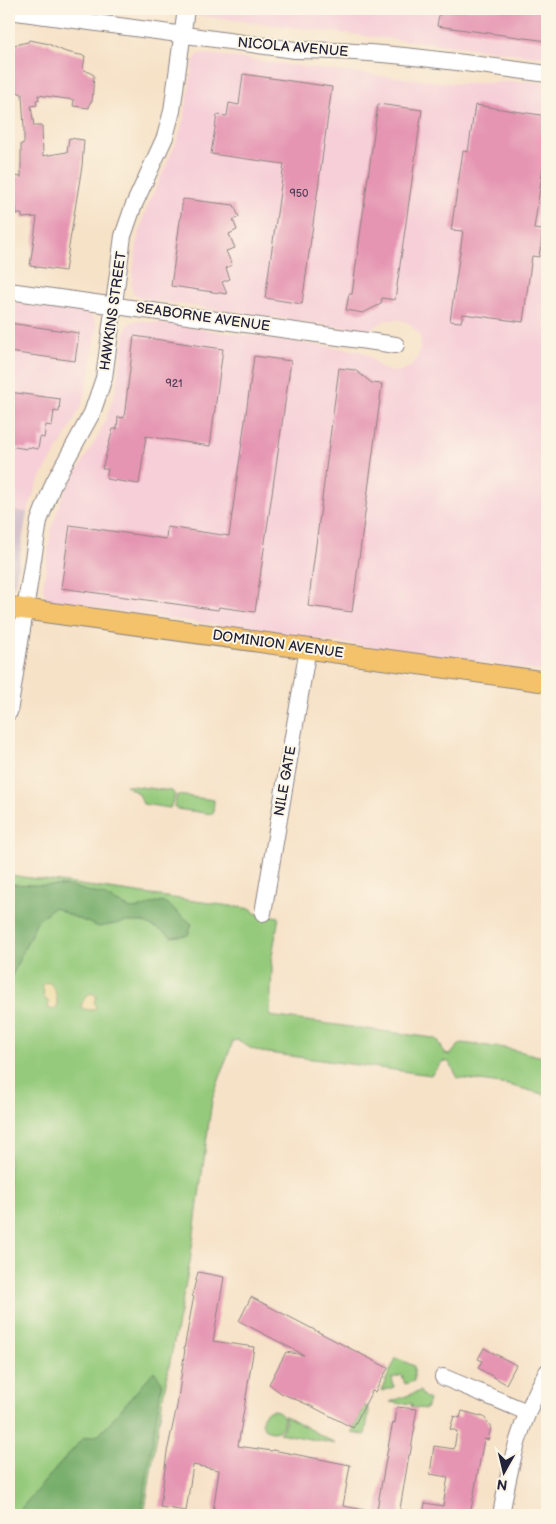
<svg xmlns="http://www.w3.org/2000/svg" width="556" height="1524" font-family="'Balsamiq Sans',sans-serif">
<rect width="100%" height="100%" fill="#fcf5e5"/>
<filter id="ink" filterUnits="userSpaceOnUse"><feTurbulence type="fractalNoise" baseFrequency=".02" numOctaves="2"/><feDisplacementMap in="SourceGraphic" scale="10" xChannelSelector="R" yChannelSelector="G"/><feConvolveMatrix kernelMatrix="1 2 1 2 8 2 1 2 1" color-interpolation-filters="sRGB"/></filter>
<filter id="wash" filterUnits="userSpaceOnUse"><feTurbulence type="fractalNoise" baseFrequency=".0096" numOctaves="4" result="noise"/><feDisplacementMap in="SourceGraphic" scale="20" xChannelSelector="R" yChannelSelector="G"/><feGaussianBlur stdDeviation="1.12" result="paint"/><feColorMatrix in="noise" values="0 0 0 0 0 0 0 0 0 0 0 0 0 0 0 0 0 1.4 0 .05"/><feComposite in="paint" operator="in"/></filter>
<g filter="url(#wash)">
<rect width="100%" height="100%" fill="#f6e2c7"/>
<g fill="#f6cfd8">
<polygon points="144,9 547,9 547,57 323,31"/>
<polygon points="201,53 319,69 461,84 530,81 547,83 547,672 60,603 48,600 45,596 43,588 52,526 63,495 97,438 106,419 115,393 125,333 127,327 131,322 136,321 144,321 360,351 368,355 381,368 391,372 401,371 411,366 416,360 420,350 421,341 418,333 409,323 401,320 386,320 372,329 360,330 143,299 133,293 131,286 138,239 143,219 149,202 177,141 185,115 193,63 196,57"/>
<polygon points="9,302 85,313 93,317 97,326 91,369 82,404 69,430 38,482 27,512 9,510"/>
</g>
<polygon fill="#d1bdca" points="9,510 27,512 15,584 12,589 9,592"/>
<g fill="#95ca7c" stroke="#5c765c">
<polygon points="125,785 172,791 175,795 170,808 143,804 139,794"/>
<polygon points="177,795 214,800 213,814 176,809 174,807"/>
<polygon points="9,875 252,909 254,913 279,917 271,961 272,967 270,1016 433,1038 438,1040 445,1054 450,1055 461,1043 506,1048 547,1058 547,1095 508,1085 458,1078 449,1062 443,1061 431,1075 261,1052 250,1048 238,1040 233,1041 212,1100 190,1262 163,1397 144,1515 9,1515"/>
<polygon points="396,1358 414,1366 414,1381 405,1384 402,1375 392,1378 394,1387 381,1391"/>
<polygon points="420,1391 423,1396 429,1400 426,1409 411,1407 412,1404 404,1403 403,1404 390,1402"/>
<polygon points="366,1405 369,1411 365,1435 351,1433"/>
<circle cx="273" cy="1421" r="11"/>
<path d="M284,1415L336,1444L279,1433C285,1427 287,1423 284,1415Z"/>
</g>
<g fill="#78ae6c" stroke="#4d6854">
<polygon points="9,884 69,886 103,895 131,909 141,908 156,902 166,903 192,924 188,935 172,937 161,930 142,922 125,922 99,927 69,915 54,907 37,921 9,982"/>
<polygon points="154,1371 162,1382 141,1515 15,1515 83,1438 99,1435"/>
</g>
<g fill="#eeda9e" stroke="#887e6c">
<path d="M47,982C56,985 57,998 57,1007L54,1009H48L49,1002L43,997L44,992L42,986Z"/>
<path d="M91,993L97,996L94,1002L96,1008L92,1010L83,1009L81,1006C83,1000 86,996 91,993Z"/>
</g>
<g id="blocks">
<g fill="#e595b2">
<polygon points="440,9 547,9 547,41 437,26"/>
<polygon points="29,40 50,44 50,45 66,52 85,56 83,69 94,75 92,102 90,102 89,108 73,106 74,100 38,95 39,100 36,100 37,105 31,106 34,126 42,126 43,156 67,152 69,138 84,140 82,166 65,271 30,266 37,217 22,218 22,214 17,214 16,207 9,207 9,175 21,177 21,144 24,143 24,128 22,94 9,89 9,46 28,42"/>
<polygon points="243,74 332,87 302,304 265,298 284,164 211,154 217,115 227,116 229,103 239,105"/>
<polygon points="378,104 422,110 395,300 382,298 381,304 363,313 346,310 349,294 352,294"/>
<polygon points="475,105 547,116 547,140 534,229 543,230 539,257 532,256 523,322 463,314 461,322 450,321 463,231 451,230 463,151 468,152"/>
<polygon points="183,199 234,205 239,217 233,220 237,230 229,234 235,248 226,251 232,265 226,268 230,279 222,282 227,294 171,286"/>
<polygon points="9,323 79,333 75,361 9,352"/>
<polygon points="134,336 223,349 210,446 146,436 139,484 106,479 108,469 102,469 113,429 117,429 118,417 124,418"/>
<polygon points="254,356 291,361 255,612 219,607 218,610 61,588 70,525 166,539 167,527 229,536"/>
<polygon points="339,368 355,370 372,383 382,384 352,612 308,606"/>
<polygon points="9,392 60,399 59,412 54,411 52,426 46,425 44,438 40,437 38,449 27,447 27,449 9,446"/>
<polygon points="198,1272 224,1277 213,1341 254,1347 238,1446 272,1451 273,1450 350,1465 343,1506 365,1510 365,1515 237,1515 213,1512 219,1470 193,1465 186,1511 160,1507 167,1452 177,1406 185,1349 184,1349 193,1301 194,1297 192,1296"/>
<polygon points="251,1297 388,1368 375,1392 372,1391 353,1428 311,1406 281,1393 269,1384 286,1352 304,1355 239,1321"/>
<polygon points="484,1348 516,1365 506,1384 478,1368 482,1361 478,1359"/>
<polygon points="397,1407 417,1409 414,1426 415,1426 410,1455 409,1455 399,1515 376,1515 389,1442 393,1422 395,1423"/>
<polygon points="462,1411 484,1417 491,1427 488,1440 484,1439 470,1515 423,1515 425,1503 443,1506 448,1477 430,1474 434,1446 454,1449 457,1431 450,1429 454,1416 460,1418"/>
</g>
</g>
</g>
<g filter="url(#ink)">
<use href="#blocks" fill-opacity="0" stroke="#8c8281" stroke-width="1"/>
<g fill="none" stroke-linecap="round" stroke-linejoin="round">
<defs>
<g id="minor">
<path d="M9,11L295,50C379,50 464,63 547,74"/>
<polyline points="9,291 396,345"/>
<polyline points="9,712 39,521 54,482 92,413 104,378 123,236 133,207 165,137 172,111 186,9"/>
<polyline points="263,913 308,648"/>
<polyline points="443,1377 527,1412"/>
<path d="M501,1515C510,1463 521,1418 547,1372"/>
</g>
<polyline id="major" points="9,607 547,682"/>
</defs>
<use href="#minor" stroke="#8c8281" stroke-width="18"/>
<use href="#major" stroke="#8c8281" stroke-width="22"/>
<use href="#minor" stroke="#fff" stroke-width="16"/>
<use href="#major" stroke="#f3c26a" stroke-width="20"/>
</g>
</g>
<g text-anchor="middle" dominant-baseline="central" stroke-width="4" stroke-linejoin="round" paint-order="stroke">
<g font-size="11" fill="#533f59">
<text x="299" y="193">950</text>
<text x="174" y="383">921</text>
</g>
<g font-size="14" fill="#22223b" stroke="#fcf5e5">
<text transform="translate(293 47) rotate(5)">NICOLA AVENUE</text>
<text transform="translate(113 311) rotate(-82)">HAWKINS STREET</text>
<text transform="translate(203 317) rotate(8)">SEABORNE AVENUE</text>
<text transform="translate(278 644) rotate(8)">DOMINION AVENUE</text>
<text transform="translate(285 781) rotate(-80)">NILE GATE</text>
</g>
</g>
<rect width="556" height="1524" fill="none" stroke="#fcf5e5" stroke-width="30"/>
<g transform="translate(504 1472) rotate(188)" stroke="#fcf5e5" stroke-width="4" paint-order="stroke">
<path d="M0-4L9 19L0 12L-9 19Z" fill="#22223b"/>
<text y="-8" font-size="14" font-weight="bold" text-anchor="middle" fill="#22223b">N</text>
</g>
</svg>
